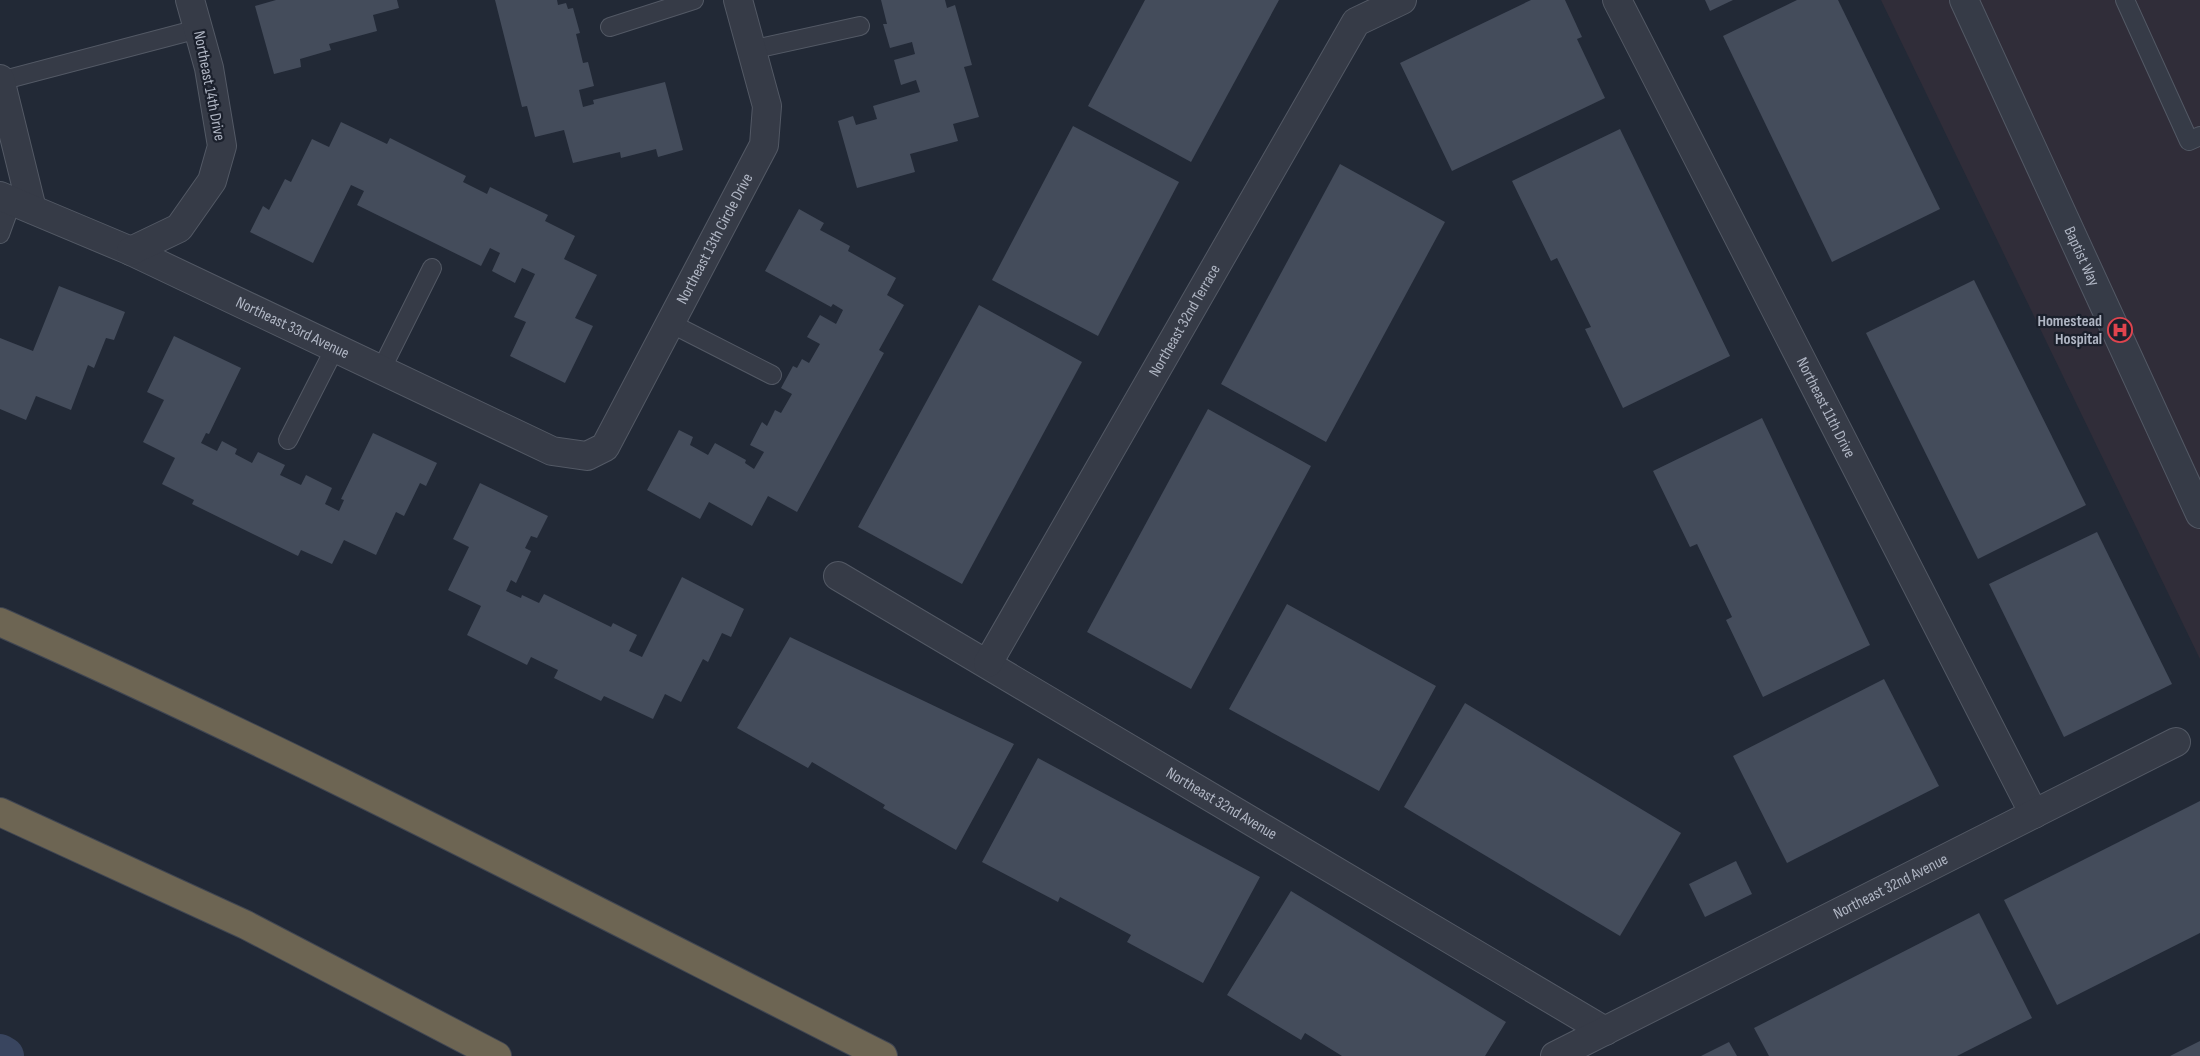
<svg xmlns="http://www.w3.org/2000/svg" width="2200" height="1056" font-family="'Sofia Sans Condensed',sans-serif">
<rect width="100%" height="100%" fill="#222936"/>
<polygon fill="#302d39" points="1881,0 2200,0 2200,659"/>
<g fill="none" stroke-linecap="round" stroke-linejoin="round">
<polyline stroke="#39455f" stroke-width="38" points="0,1053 5,1056"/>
</g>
<g fill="#444c5b">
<polygon points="276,0 397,0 399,8 373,15 377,31 329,44 331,50 300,59 301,67 274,74 255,6"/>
<polygon points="495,0 557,0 558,5 566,3 568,9 573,8 580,33 576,34 583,63 588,62 594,86 579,90 583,107 594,104 593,100 665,82 683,150 658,157 656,149 621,158 620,152 573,163 564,130 535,137 527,106 522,107"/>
<polygon points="881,0 945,0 947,8 955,5 972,65 964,67 979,117 953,124 958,141 910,154 915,172 857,188 838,121 853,116 856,125 877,119 873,106 920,92 916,80 901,85 894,60 915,54 912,42 890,48 883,24 887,24"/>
<polygon points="1145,0 1279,0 1191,162 1088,106"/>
<polygon points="1531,0 1565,0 1582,37 1577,39 1605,98 1452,171 1400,63"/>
<polygon points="1705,0 1733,0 1710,11"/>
<polygon points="1797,0 1838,0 1940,209 1832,262 1723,36"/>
<polygon points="341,122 387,144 390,138 466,176 463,182 487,194 490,187 548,215 545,221 575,236 564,259 597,275 575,318 593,326 565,383 510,356 526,322 514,317 535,274 522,268 515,283 492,271 500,253 490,248 481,266 357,205 364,191 351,185 313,263 250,232 263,206 269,210 285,179 291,182 312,139 329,147"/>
<polygon points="1073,126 1179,182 1098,336 992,280"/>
<polygon points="1620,129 1730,356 1623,408 1585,329 1591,327 1557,258 1551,261 1512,181"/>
<polygon points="1340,164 1445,222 1326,442 1221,384"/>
<polygon points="799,209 824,223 820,230 850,246 848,251 896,278 887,295 904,305 879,350 884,353 797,512 768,496 752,526 709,502 700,519 647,490 679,430 693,437 690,445 708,455 715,443 746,460 745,463 754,469 764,452 750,445 762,422 767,426 775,410 781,413 792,394 781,388 793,366 797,368 802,359 809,363 820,344 807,337 820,315 836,324 843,310 833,304 831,307 765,271"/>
<polygon points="1974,280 2086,505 1978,559 1866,333"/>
<polygon points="59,286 125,312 114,340 106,338 94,368 88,365 71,410 36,396 26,420 0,409 0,338 33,351"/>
<polygon points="979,305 1082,362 962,584 858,527"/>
<polygon points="174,336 241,368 209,434 206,433 201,443 217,451 222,441 237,449 235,454 252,463 258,452 285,465 280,475 301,485 306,475 332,488 325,504 339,511 344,500 341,499 373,433 437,463 426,486 420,483 404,516 396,512 376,555 344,540 332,564 301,550 298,556 192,504 194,500 162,484 175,458 143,442 164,400 147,392"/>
<polygon points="1208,409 1311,466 1191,689 1087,632"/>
<polygon points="1762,418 1870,645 1763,697 1726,620 1732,617 1697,544 1690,547 1653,471"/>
<polygon points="480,483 548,516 537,538 531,536 525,548 531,551 516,583 511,580 506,591 521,598 522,595 539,603 544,594 611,627 613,623 637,635 629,651 642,657 682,577 744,609 731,637 722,633 708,662 703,659 681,702 665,694 653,719 604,696 601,701 554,678 558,670 531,657 527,665 467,635 481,606 448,590 469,547 453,539"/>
<polygon points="2097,532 2172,684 2064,737 1989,584"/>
<polygon points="1287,604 1436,686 1379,791 1229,709"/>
<polygon points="790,637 1014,744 956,850 883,808 885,805 812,762 808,768 737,728"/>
<polygon points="1884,679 1939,786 1787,863 1733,756"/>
<polygon points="1465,703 1681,833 1620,936 1404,807"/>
<polygon points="1038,758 1260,877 1203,983 1127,942 1131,935 1060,897 1058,902 982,862"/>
<polygon points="2200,801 2200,933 2057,1005 2004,900"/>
<polygon points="1736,861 1752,894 1705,917 1689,884"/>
<polygon points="1291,891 1506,1022 1485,1056 1342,1056 1305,1033 1301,1040 1227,995"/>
<polygon points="1979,913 2032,1018 1957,1056 1769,1056 1754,1028"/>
<polygon points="2200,1041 2200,1056 2170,1056"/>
<polygon points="1729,1042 1737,1056 1701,1056"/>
</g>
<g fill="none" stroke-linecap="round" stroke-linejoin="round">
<defs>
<g id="service">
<polyline points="2125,0 2189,141 2200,136"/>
<polyline points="610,27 694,0"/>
<polyline points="751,50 860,26"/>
<polyline points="0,81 198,29"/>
<polyline points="0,234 12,201"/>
<polyline points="670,323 772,375"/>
<polyline points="381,370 432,268"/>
<polyline points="288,440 335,348"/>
</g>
<g id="minor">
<path id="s1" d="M1617,0L2034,814"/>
<path id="s2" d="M1964,0L2200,514"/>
<polyline points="0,79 32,209"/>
<path id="s3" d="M0,196L131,251L552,451L587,456L605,447L764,145L767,106L738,0"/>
<polyline points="131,251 179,228 212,181 222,146 209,68 190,0"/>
<path id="s4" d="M838,576L1605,1031"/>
<path id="s5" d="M988,663L1356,22L1402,0"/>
<path id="s6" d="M1555,1056L2176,742"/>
</g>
<g id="motorway">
<path d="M0,622C300,755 590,908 883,1056"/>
<polyline points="0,812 246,925 497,1056"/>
</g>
</defs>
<use href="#service" stroke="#535965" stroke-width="20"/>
<use href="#minor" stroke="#535965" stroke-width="30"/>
<use href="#motorway" stroke="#404652" stroke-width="30"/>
<use href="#service" stroke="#363b47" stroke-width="18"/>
<use href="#minor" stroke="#363b47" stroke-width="28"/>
<use href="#motorway" stroke="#6d6553" stroke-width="28"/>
</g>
<defs>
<symbol id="hospital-ring" viewBox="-11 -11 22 22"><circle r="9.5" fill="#1b202c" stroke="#e0444e" stroke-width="1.5"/><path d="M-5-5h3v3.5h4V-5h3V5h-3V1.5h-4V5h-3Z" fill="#e0444e"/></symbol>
</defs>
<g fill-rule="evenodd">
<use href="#hospital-ring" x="2106" y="316" width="28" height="28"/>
</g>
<g text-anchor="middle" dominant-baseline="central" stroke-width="4.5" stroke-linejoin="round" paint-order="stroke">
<g font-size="16" fill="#b0b6c4" stroke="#1b202c">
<text transform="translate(209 86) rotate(79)">Northeast 14th Drive</text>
<text stroke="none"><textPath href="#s3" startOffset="899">Northeast 13th Circle Drive</textPath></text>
<text stroke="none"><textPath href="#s2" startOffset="282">Baptist Way</textPath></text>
<text stroke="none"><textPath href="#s5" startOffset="395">Northeast 32nd Terrace</textPath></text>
<text stroke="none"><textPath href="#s3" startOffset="321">Northeast 33rd Avenue</textPath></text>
<text stroke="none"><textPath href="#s1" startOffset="458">Northeast 11th Drive</textPath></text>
<text stroke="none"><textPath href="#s4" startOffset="446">Northeast 32nd Avenue</textPath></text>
<text stroke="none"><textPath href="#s6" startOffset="376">Northeast 32nd Avenue</textPath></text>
</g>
<g font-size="16" font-weight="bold" fill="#b0b6c4" stroke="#1b202c" text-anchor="end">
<text x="2102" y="321">Homestead<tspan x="2102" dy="18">Hospital</tspan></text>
</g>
</g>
</svg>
